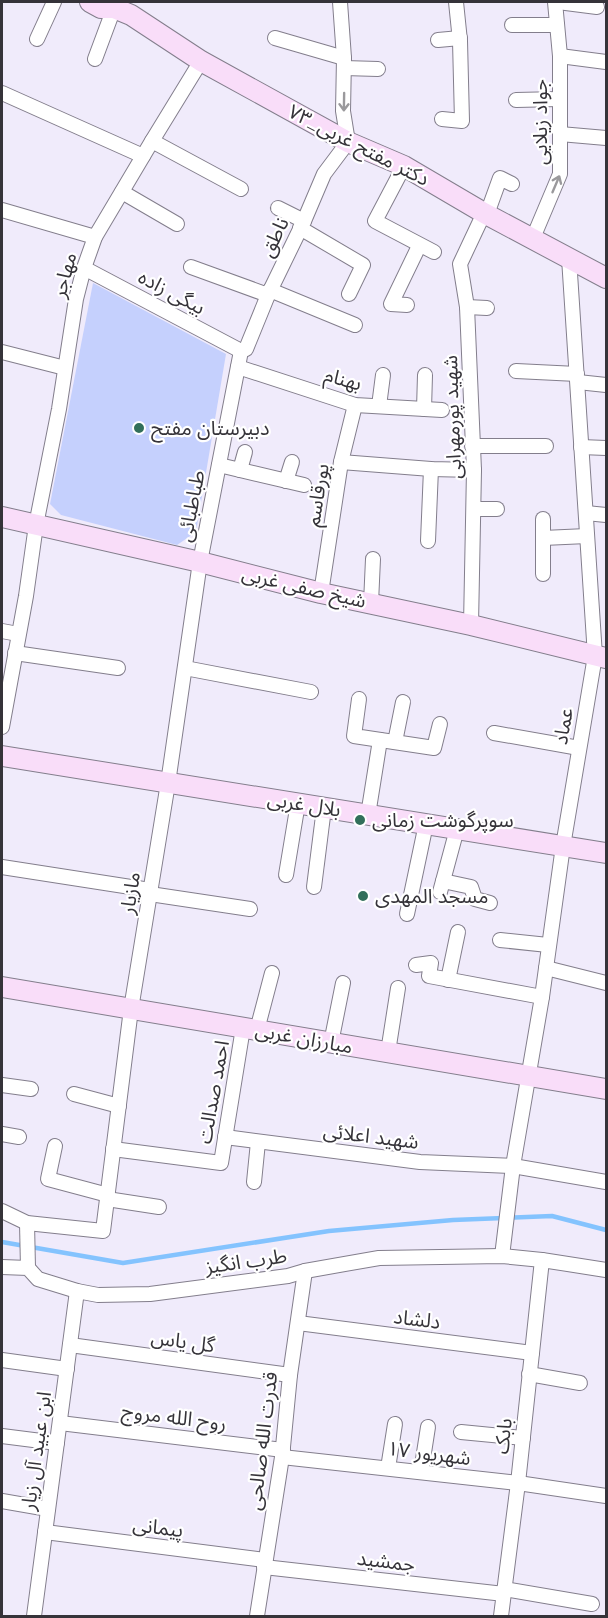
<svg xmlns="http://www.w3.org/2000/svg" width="608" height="1618" font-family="Montserrat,'Noto Sans Arabic',sans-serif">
<rect width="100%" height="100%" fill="#f0ebfb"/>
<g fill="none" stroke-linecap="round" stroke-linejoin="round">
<polyline stroke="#84c3fe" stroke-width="4.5" points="2,1242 123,1263 329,1231 453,1220 552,1216 606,1230"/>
</g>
<polygon fill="#c5d0fd" points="93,283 226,354 196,532 177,545 61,515 50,504"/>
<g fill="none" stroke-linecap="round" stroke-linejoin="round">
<defs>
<g id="street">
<polyline points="558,2 597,7"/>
<polyline points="512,25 557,25"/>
<polyline points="275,38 344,58"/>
<polyline points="37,39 54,2"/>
<polyline points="438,40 460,38"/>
<polyline points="560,56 606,62"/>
<polyline points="95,59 114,8"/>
<polyline points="344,68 378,69"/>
<polyline points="2,93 143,156"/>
<polyline points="516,100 559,99"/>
<polyline points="442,119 462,121 460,41 456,2"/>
<polyline points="560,134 606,138"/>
<polyline points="152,141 241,189"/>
<polyline points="404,166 375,221 434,252"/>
<polyline points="122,192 177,224"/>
<polyline points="278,208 304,221"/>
<polyline points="2,210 95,237"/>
<polyline points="487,214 500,178 512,184"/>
<polyline points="300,228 363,265 349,294"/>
<polyline points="533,238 560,174 560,56 555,2"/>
<polyline points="191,267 268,295"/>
<polyline points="84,268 241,351"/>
<polyline points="270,290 355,325"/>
<polyline points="407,305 391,304 419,246"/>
<polyline points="467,307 487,308"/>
<polyline points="241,351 246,349 268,295 304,221 324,174 348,142 343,111 344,58 340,2"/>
<polyline points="2,352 65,368"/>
<polyline points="238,367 355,405 442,410"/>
<polyline points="516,371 577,374"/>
<polyline points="578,382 606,385"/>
<polyline points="379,406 383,375"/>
<polyline points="424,409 425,375"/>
<polyline points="472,446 546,446"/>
<polyline points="581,447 606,448"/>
<polyline points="341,462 431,469 474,470"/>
<polyline points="219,465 304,485"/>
<polyline points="240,470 245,452"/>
<polyline points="286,481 292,462"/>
<polyline points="474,509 497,509"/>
<polyline points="586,513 606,515"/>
<polyline points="543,519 543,574"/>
<polyline points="543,538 587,536"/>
<polyline points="428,541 431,469"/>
<polyline points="321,593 341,462 355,405"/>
<polyline points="371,603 373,559"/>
<polyline points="471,625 474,470 467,307 460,264 484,213"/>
<polyline points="2,631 18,634"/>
<polyline points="15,653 118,668"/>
<polyline points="185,668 311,692"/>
<polyline points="359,699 354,736 434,748 440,724"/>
<polyline points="2,727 26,596 36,525 59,409 76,299 84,268 95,237 152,141 201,61"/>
<polyline points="494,733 579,748"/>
<polyline points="395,742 403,702"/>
<polyline points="368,815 380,740"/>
<polyline points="2,867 150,890"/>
<polyline points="286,875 298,803"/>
<polyline points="443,881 471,887 475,899 490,903"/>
<polyline points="314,887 324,808"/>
<polyline points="440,892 457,829"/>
<polyline points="150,894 250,909"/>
<polyline points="407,914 426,824"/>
<polyline points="500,940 548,945"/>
<polyline points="416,965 431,963 429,976 542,997"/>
<polyline points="546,968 606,983"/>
<polyline points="448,980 458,932"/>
<polyline points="257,1030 272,973"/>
<polyline points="331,1043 343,983"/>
<polyline points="388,1052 398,988"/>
<polyline points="2,1085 31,1089"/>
<polyline points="74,1094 119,1106"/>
<polyline points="2,1134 19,1137"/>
<polyline points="225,1137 420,1162 513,1166 606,1182"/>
<polyline points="55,1146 48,1179 108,1195"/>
<polyline points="113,1149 221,1163 243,1028"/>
<polyline points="254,1182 258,1142"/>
<polyline points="107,1199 159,1207"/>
<polyline points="2,1211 27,1223 103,1231 131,1009 168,783 200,562 241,351"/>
<polyline points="27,1223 28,1268"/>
<polyline points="502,1256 513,1166 542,997 563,846 595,656 569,258"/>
<polyline points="2,1267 28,1268 38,1279 77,1291 98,1295 150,1294 288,1276 305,1271 379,1258 502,1256 542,1260 606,1270"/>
<polyline points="298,1323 532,1353"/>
<polyline points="70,1345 290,1375"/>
<polyline points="2,1360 67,1369"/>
<polyline points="529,1374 580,1383"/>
<polyline points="60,1423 283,1450"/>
<polyline points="461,1432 523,1438"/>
<polyline points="2,1436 57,1443"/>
<polyline points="282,1457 518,1483 606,1496"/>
<polyline points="388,1468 395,1424"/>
<polyline points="421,1472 428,1427"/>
<polyline points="2,1501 48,1509"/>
<polyline points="45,1532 265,1560"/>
<polyline points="264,1567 504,1594"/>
<polyline points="504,1589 592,1604"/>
<polyline points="34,1616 77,1291"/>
<polyline points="257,1616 282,1457 290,1375 305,1271"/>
<polyline points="501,1616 518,1483 542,1260"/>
</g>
<g id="secondary">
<polyline points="90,2 101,8 114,8 131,15 201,61 348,142 404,166 484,213 606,278"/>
<polyline points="2,517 200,562 321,593 471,625 606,658"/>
<polyline points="2,756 606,853"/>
<polyline points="2,987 606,1089"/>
</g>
</defs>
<use href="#street" stroke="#837e8c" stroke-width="16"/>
<use href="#secondary" stroke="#837e8c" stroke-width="22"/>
<use href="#street" stroke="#fff" stroke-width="14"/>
<use href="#secondary" stroke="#f9ddf9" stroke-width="20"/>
</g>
<defs><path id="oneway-shaft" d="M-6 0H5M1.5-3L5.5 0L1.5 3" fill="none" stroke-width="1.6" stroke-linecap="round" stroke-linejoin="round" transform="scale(1.5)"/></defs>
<g stroke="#9a999c">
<use href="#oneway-shaft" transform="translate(344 102) rotate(91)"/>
<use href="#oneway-shaft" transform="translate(556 184) rotate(-67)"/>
</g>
<g fill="#326f5a" stroke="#fff" stroke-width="2">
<circle cx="139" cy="428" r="6"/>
<circle cx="360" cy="820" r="6"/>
<circle cx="363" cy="896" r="6"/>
</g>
<g text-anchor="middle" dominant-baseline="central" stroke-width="4.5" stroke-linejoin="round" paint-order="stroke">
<g font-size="20" fill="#353339" stroke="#fff">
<text transform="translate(540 122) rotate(-90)">جواد زیلایی</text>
<text transform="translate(359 145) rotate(27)">۷۳_دکتر مفتح غربی</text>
<text transform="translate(274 237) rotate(-64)">ناطق</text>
<text transform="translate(64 275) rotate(-75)">مهاجر</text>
<text transform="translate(172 292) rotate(28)">بیگی زاده</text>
<text transform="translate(343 379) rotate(15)">بهنام</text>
<text transform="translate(452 417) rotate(-92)">شهید پورمهرابی</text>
<text transform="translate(317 495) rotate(-81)">پورقاسم</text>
<text transform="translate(191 506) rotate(-79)">طباطبائی</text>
<text transform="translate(304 587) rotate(13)">شیخ صفی غربی</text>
<text transform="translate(563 726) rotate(-80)">عماد</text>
<text transform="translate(304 804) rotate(9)">بلال غربی</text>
<text transform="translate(130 893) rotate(-81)">مازیار</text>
<text transform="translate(304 1038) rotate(10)">مبارزان غربی</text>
<text transform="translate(213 1092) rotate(-80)">احمد صدالت</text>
<text transform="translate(371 1136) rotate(7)">شهید اعلائی</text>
<text transform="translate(246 1261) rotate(-8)">طرب انگیز</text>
<text transform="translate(417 1319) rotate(7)">دلشاد</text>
<text transform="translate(183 1341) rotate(8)">گل یاس</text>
<text transform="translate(174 1417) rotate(7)">روح الله مروج</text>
<text transform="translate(503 1436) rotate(-84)">بابک</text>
<text transform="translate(262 1441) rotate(-83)">قدرت الله صالحی</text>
<text transform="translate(36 1451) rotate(-82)">ابن عبید آل زیار</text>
<text transform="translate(429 1453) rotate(7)">۱۷ شهریور</text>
<text transform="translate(158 1527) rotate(7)">پیمانی</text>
<text transform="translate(386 1561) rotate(7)">جمشید</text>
</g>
<g font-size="20" fill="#353339" stroke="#fff" text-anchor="start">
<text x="151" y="428">دبیرستان مفتح</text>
<text x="372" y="820">سوپرگوشت زمانی</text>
<text x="375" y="896">مسجد المهدی</text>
</g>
</g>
<rect width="608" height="1618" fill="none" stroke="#353339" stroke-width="6"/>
</svg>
